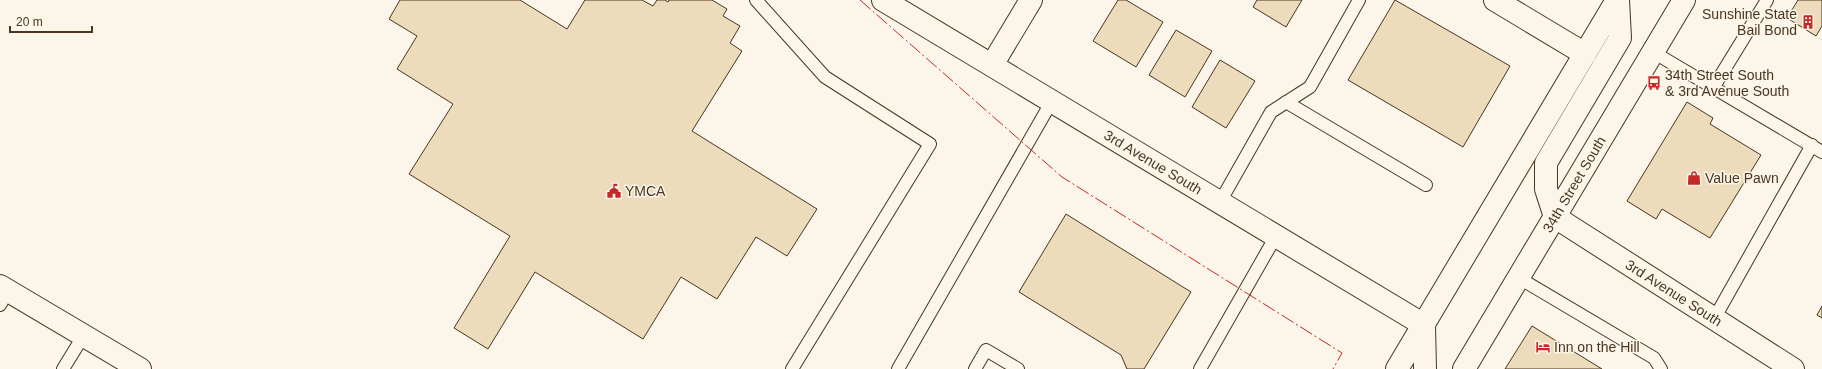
<svg xmlns="http://www.w3.org/2000/svg" width="1822" height="369" font-family="Arial,sans-serif">
<rect width="100%" height="100%" fill="#fbf6e9"/>
<g fill="#ecdcbc" stroke="#4a3520">
<polygon points="400,0 520,0 567,29 585,0 642,0 653,6 657,0 665,0 668,2 669,0 712,0 727,9 723,16 740,26 730,43 742,51 692,131 817,209 787,256 756,237 717,299 681,277 643,339 535,272 488,349 454,328 510,236 409,174 453,104 397,69 417,36 389,19"/>
<polygon points="1118,0 1126,0 1163,22 1136,67 1093,41"/>
<polygon points="1257,0 1302,0 1286,27 1253,7"/>
<polygon points="1395,0 1510,66 1463,147 1348,80"/>
<polygon points="1798,0 1822,0 1822,26 1816,36 1787,18"/>
<polygon points="1176,30 1212,51 1185,97 1149,75"/>
<polygon points="1220,60 1255,81 1226,128 1192,107"/>
<polygon points="1687,102 1713,118 1710,124 1761,155 1710,238 1662,209 1656,219 1627,201"/>
<polygon points="1066,214 1191,292 1144,369 1127,369 1121,355 1019,292"/>
<polygon points="1822,306 1822,318 1817,315"/>
<polygon points="1532,326 1602,369 1505,369"/>
</g>
<g fill="none" stroke-linecap="round" stroke-linejoin="round">
<defs>
<g id="service">
<polyline points="756,0 825,77 930,144 792,369"/>
<polyline points="1653,52 1822,152"/>
<polyline points="1713,88 1767,0"/>
<polyline points="1286,102 1426,185"/>
<polyline points="1220,202 1271,112 1310,87 1359,0"/>
<polyline points="1519,278 1654,358 1661,369"/>
<polyline points="0,305 8,291"/>
<polyline points="1714,319 1812,145"/>
<polyline points="63,369 84,335"/>
<polyline points="898,369 1052,101"/>
<polyline points="975,369 986,350 1018,369"/>
<polyline points="1200,369 1276,236"/>
</g>
<g id="minor">
<path id="s1" d="M883,0L1424,325"/>
<polyline points="1495,0 1585,54"/>
<polyline points="992,65 1031,0"/>
<path id="s2" d="M1555,217L1793,369"/>
</g>
<polyline id="primary" points="0,286 140,369"/>
<g id="trunk">
<polyline points="1555,217 1546,189 1546,163 1620,38 1618,0"/>
<polyline points="1424,325 1425,369"/>
<polyline points="1397,369 1617,0"/>
<path id="s3" d="M1464,369L1684,0"/>
</g>
</defs>
<use href="#service" stroke="#4a3520" stroke-width="14"/>
<use href="#minor" stroke="#4a3520" stroke-width="24"/>
<use href="#primary" stroke="#4a3520" stroke-width="24"/>
<use href="#trunk" stroke="#4a3520" stroke-width="24"/>
<use href="#service" stroke="#fbf6e9" stroke-width="12"/>
<use href="#minor" stroke="#fbf6e9" stroke-width="22"/>
<use href="#primary" stroke="#fbf6e9" stroke-width="22"/>
<use href="#trunk" stroke="#fbf6e9" stroke-width="22"/>
<polyline stroke="#c62828" stroke-width="1" stroke-dasharray="14 3 2 3" stroke-linecap="butt" points="860,0 1062,177 1342,353 1333,369"/>
</g>
<defs>
<symbol id="building-bare" viewBox="-9 -9 18 18"><path d="M-4-6H4V6H1V3H-1V6H-4ZM-2.5-4.3h1.7v1.8h-1.7ZM.8-4.3h1.7v1.8H.8ZM-2.5-1h1.7V.8h-1.7ZM.8-1h1.7V.8H.8Z" fill="#c62828" stroke="#fbf6e9" stroke-width="2.5" paint-order="stroke"/></symbol>
<symbol id="bus-bare" viewBox="-9 -9 18 18"><path d="M-5-6H5V4H4V6H2V4H-2V6H-4V4H-5ZM-3.5-4V0h7V-4ZM-3.5 1.2v1.5H-2V1.2ZM2 1.2v1.5H3.5V1.2Z" fill="#c62828" stroke="#fbf6e9" stroke-width="2.5" paint-order="stroke"/></symbol>
<symbol id="shop-bare" viewBox="-9 -9 18 18"><path d="M-5-2.5h2.3a2.7 3.5 0 0 1 5.4 0H5L5.5 6h-11ZM-1.5-2.5h3a1.5 2.3 0 0 0-3 0Z" fill="#c62828" stroke="#fbf6e9" stroke-width="2.5" paint-order="stroke"/></symbol>
<symbol id="civic-bare" viewBox="-9 -9 18 18"><path d="M-.6-6.5H3V-4.5H.6V-3L4-1V1h2V6H-6V1h2V-1L-.6-3ZM-1.2 2.5V6h2.4V2.5Z" fill="#c62828" stroke="#fbf6e9" stroke-width="2.5" paint-order="stroke"/></symbol>
<symbol id="hotel-bare" viewBox="-9 -9 18 18"><path d="M-6-4.5h1.5V1H6V5H4.5V3h-9V5H-6ZM-4 0a1.8 1.8 0 1 1 3.6 0ZM.5 0V-2.5h3Q6-2.5 6 0Z" fill="#c62828" stroke="#fbf6e9" stroke-width="2.5" paint-order="stroke"/></symbol>
</defs>
<g fill-rule="evenodd">
<use href="#building-bare" x="1798" y="12" width="20" height="20"/>
<use href="#bus-bare" x="1644" y="73" width="20" height="20"/>
<use href="#shop-bare" x="1684" y="168" width="20" height="20"/>
<use href="#civic-bare" x="604" y="181" width="20" height="20"/>
<use href="#hotel-bare" x="1533" y="337" width="20" height="20"/>
</g>
<g text-anchor="middle" dominant-baseline="central" stroke-width="3" stroke-linejoin="round" paint-order="stroke">
<g font-size="14" fill="#4a3520" stroke="#fbf6e9" text-anchor="start">
<text x="1797" y="14" text-anchor="end">Sunshine State<tspan x="1797" dy="16">Bail Bond</tspan></text>
<text x="1665" y="75">34th Street South<tspan x="1665" dy="16">&amp; 3rd Avenue South</tspan></text>
<text x="1705" y="178">Value Pawn</text>
<text x="625" y="191">YMCA</text>
<text x="1554" y="347">Inn on the Hill</text>
</g>
<g font-size="14" fill="#4a3520" stroke="#fbf6e9">
<text stroke="none"><textPath href="#s1" startOffset="315">3rd Avenue South</textPath></text>
<text stroke="none"><textPath href="#s3" startOffset="215">34th Street South</textPath></text>
<text stroke="none"><textPath href="#s2" startOffset="141">3rd Avenue South</textPath></text>
</g>
</g>
<path d="M10 26v6h82v-6" fill="none" stroke="#4a3520" stroke-width="2"/>
<text x="16" y="26" font-size="12" fill="#4a3520" stroke="#fbf6e9" stroke-width="3" paint-order="stroke">20 m</text>
</svg>
